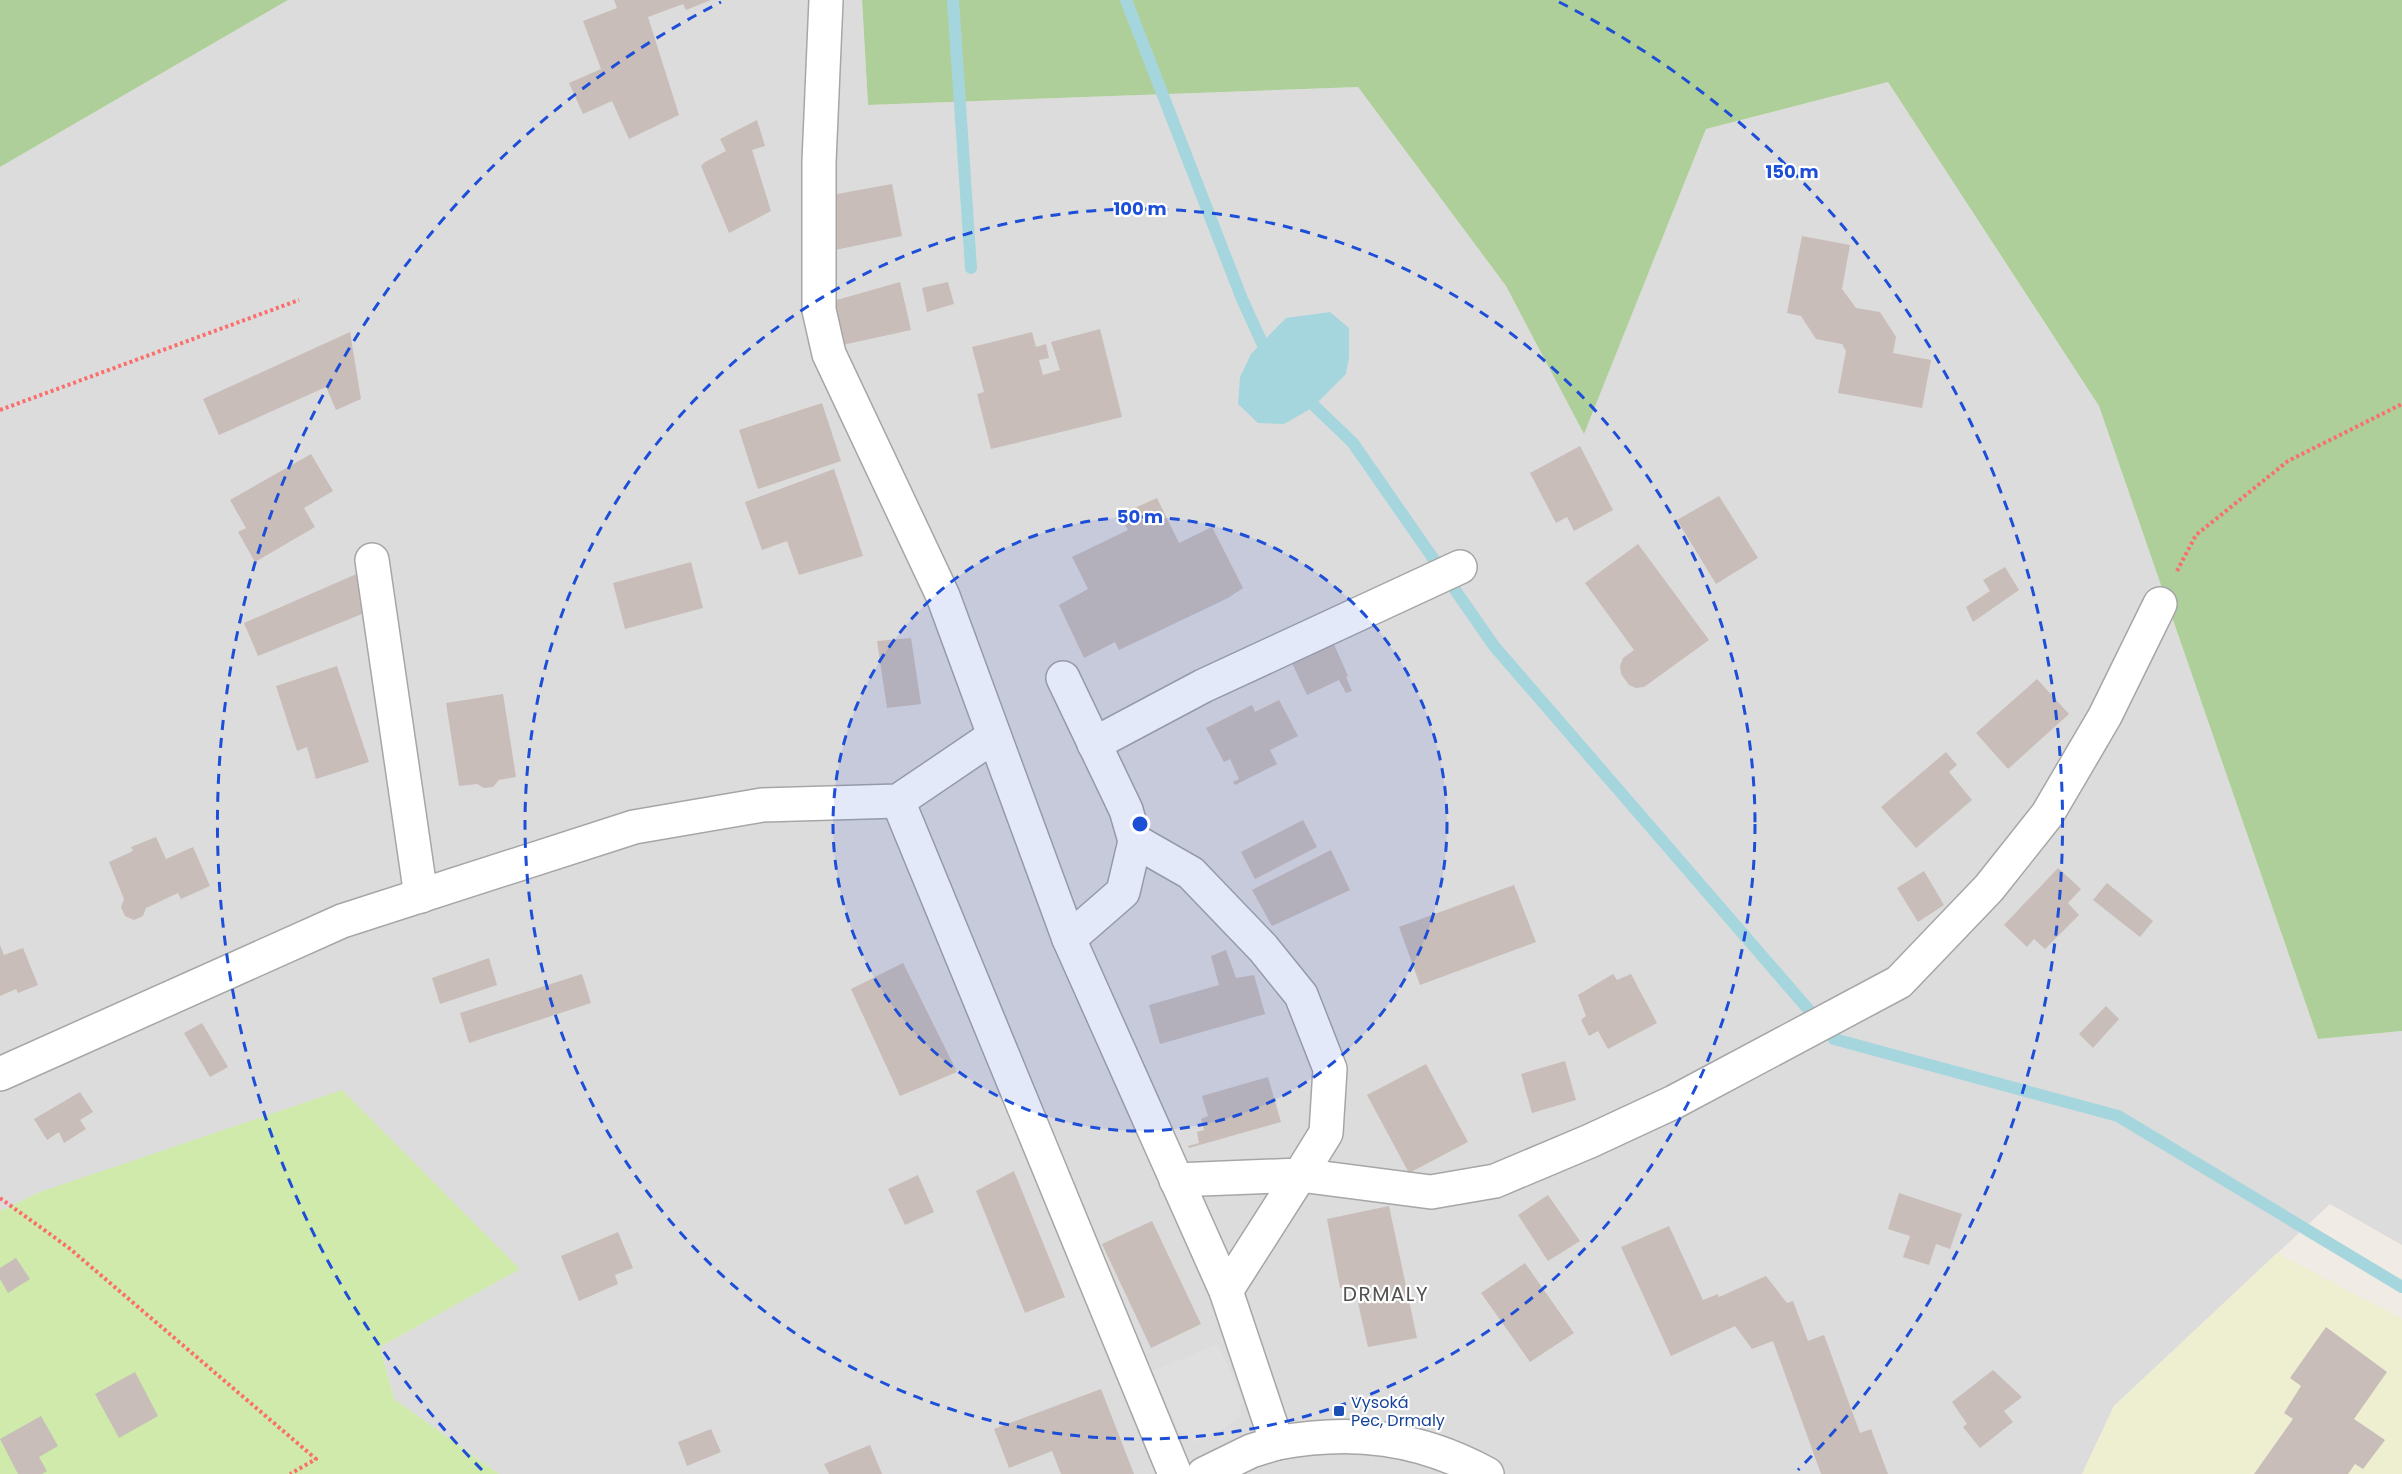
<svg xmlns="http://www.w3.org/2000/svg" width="2402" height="1474" font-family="Poppins,sans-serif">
<rect width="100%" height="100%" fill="#f0ebe5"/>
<polygon fill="#dddcdc" points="288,0 862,0 868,105 1358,87 1506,286 1584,433 1706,129 1888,82 2099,406 2318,1039 2402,1031 2402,1245 2330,1204 2114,1406 2082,1474 499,1474 394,1399 380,1347 519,1269 40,1192 0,1211 0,167"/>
<polygon fill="#eeeed1" points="2277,1253 2402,1319 2402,1474 2082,1474 2114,1406"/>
<polygon fill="#cfeaab" points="342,1090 520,1269 380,1347 394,1399 499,1474 0,1474 0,1211 40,1192"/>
<g fill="#aecf9a">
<polygon points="0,0 288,0 0,167"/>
<polygon points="862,0 2402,0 2402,1031 2318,1039 2099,406 1888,82 1706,129 1584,434 1506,286 1358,87 868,105"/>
</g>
<polygon fill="#dfdfdf" points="1218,1344 1242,1399 1240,1417 1228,1426 1194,1442 1178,1430 1152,1371"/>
<polygon fill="#a6d6dd" points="1330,312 1349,328 1349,357 1346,374 1312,408 1284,424 1258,423 1238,404 1240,377 1251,354 1278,326 1286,318"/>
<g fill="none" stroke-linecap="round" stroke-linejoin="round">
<g stroke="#a6d6dd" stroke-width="12">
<polyline points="953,0 971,268"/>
<polyline points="1126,0 1242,299 1268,356"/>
<polyline points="1303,395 1353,443 1494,646 1834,1039 2118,1116 2402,1287"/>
</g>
</g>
<g fill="#c8bdb8">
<polygon points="614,0 711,0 686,10 683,4 648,17 679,115 629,139 612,101 583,114 569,83 601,69 583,21 617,8"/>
<polygon points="757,120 765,146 752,150 771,211 729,233 701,166 705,162 726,151 720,139"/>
<polygon points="892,184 902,236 835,250 826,196"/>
<polygon points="1802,236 1850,245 1842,289 1856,308 1880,312 1896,337 1893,353 1931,360 1922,408 1838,393 1846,351 1842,344 1816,339 1801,316 1787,313"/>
<polygon points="900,282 911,330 838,346 833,301"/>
<polygon points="948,282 954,304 927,312 922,288"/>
<polygon points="1100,329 1122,417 991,449 977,394 984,392 972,347 1032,332 1036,347 1046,344 1049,358 1039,360 1043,375 1060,370 1051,342"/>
<polygon points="350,332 361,399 336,410 326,387 219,435 203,399"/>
<polygon points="822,403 841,461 758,489 739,430"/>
<polygon points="1580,446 1613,510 1574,531 1567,517 1556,523 1530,473"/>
<polygon points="311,454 333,491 304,508 315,527 255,562 238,532 246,528 230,500"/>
<polygon points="834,469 863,556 799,575 787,541 762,550 745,502"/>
<polygon points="1719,496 1758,558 1716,584 1677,520"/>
<polygon points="1157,498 1179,543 1212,527 1243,588 1228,598 1119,650 1115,642 1084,658 1059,605 1088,589 1072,557 1128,530 1119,515"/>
<polygon points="1638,544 1709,640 1644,687 1636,688 1629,685 1621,674 1620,666 1623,658 1634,650 1585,583"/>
<polygon points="691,562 703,608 625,629 613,583"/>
<polygon points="2005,567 2019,590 1973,622 1966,607 1990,591 1983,580"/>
<polygon points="361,572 367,612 258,656 244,623"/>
<polygon points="911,638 921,704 887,708 877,641"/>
<polygon points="1333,642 1348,676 1346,677 1352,691 1346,693 1339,680 1307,695 1291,661"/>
<polygon points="337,666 369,762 316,779 307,747 297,751 276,686"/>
<polygon points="2037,679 2069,714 2008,769 1976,733"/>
<polygon points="503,694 516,777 499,780 493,787 484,788 477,784 459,786 446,703"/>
<polygon points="1279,700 1298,736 1270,750 1277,764 1235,785 1233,782 1239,779 1230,759 1224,762 1206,728 1252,705 1255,712"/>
<polygon points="1946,752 1957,765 1949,772 1972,800 1916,848 1881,807"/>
<polygon points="1303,820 1317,847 1255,879 1241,852"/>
<polygon points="156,837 166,859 193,847 210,886 181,899 178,893 146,908 143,916 134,920 125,916 121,907 124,899 109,862 133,851 131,847"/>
<polygon points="1331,850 1350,890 1272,926 1252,890"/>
<polygon points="2058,868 2081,889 2068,903 2079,915 2045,949 2034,939 2027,947 2004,925"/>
<polygon points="1924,871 1944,905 1918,922 1897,888"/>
<polygon points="2107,883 2153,921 2140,937 2093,900"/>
<polygon points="1514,885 1536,942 1420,985 1399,927"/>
<polygon points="0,945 4,955 23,948 38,985 18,993 16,989 0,996"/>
<polygon points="1226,950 1236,978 1254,975 1265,1014 1160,1044 1149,1005 1219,985 1211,956"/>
<polygon points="489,958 497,985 440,1004 432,978"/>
<polygon points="903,963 957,1072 900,1096 851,989"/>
<polygon points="582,974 591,1003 469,1043 460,1013"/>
<polygon points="1613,974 1617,980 1631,974 1657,1023 1608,1049 1598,1031 1589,1036 1581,1020 1586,1016 1578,995"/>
<polygon points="2106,1006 2119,1019 2093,1048 2079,1034"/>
<polygon points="202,1023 228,1067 210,1077 184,1033"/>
<polygon points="1565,1061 1576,1100 1532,1113 1521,1074"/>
<polygon points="1426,1064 1468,1142 1409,1173 1367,1095"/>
<polygon points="1268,1077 1281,1122 1189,1148 1188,1146 1199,1143 1197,1132 1204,1130 1201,1119 1208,1116 1202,1096"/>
<polygon points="80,1092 93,1112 80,1120 86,1129 64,1143 59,1132 47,1140 34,1119"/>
<polygon points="1014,1171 1065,1297 1025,1313 976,1191"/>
<polygon points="918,1175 934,1212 905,1225 888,1189"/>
<polygon points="1899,1193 1962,1214 1950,1249 1936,1244 1929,1265 1903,1257 1910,1236 1888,1229"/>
<polygon points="1548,1195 1580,1241 1548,1261 1518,1215"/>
<polygon points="1389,1206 1417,1338 1368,1347 1354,1285 1340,1288 1327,1219"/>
<polygon points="1152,1221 1201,1324 1151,1348 1102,1244"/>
<polygon points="1669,1226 1703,1300 1718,1294 1719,1297 1766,1276 1787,1303 1793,1301 1808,1341 1824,1335 1860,1433 1871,1429 1888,1474 1821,1474 1773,1341 1752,1349 1735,1326 1671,1356 1621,1247"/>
<polygon points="618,1232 633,1268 615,1275 618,1284 579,1301 561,1256"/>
<polygon points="16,1258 30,1279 8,1293 0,1279 0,1268"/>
<polygon points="1525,1263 1574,1333 1530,1362 1481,1293"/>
<polygon points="2326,1327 2387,1372 2354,1419 2385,1440 2363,1469 2355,1464 2348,1474 2254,1474 2293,1419 2284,1413 2301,1386 2290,1378"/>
<polygon points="1993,1370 2022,1397 2004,1411 2013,1422 1980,1448 1963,1427 1967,1424 1952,1402"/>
<polygon points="135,1372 158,1416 119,1438 95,1394"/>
<polygon points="1101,1389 1134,1474 1061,1474 1052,1451 1009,1468 994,1429"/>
<polygon points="41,1416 58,1446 39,1457 47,1471 42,1474 18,1474 0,1439"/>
<polygon points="711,1429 721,1452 687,1466 678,1442"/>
<polygon points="870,1445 882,1474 829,1474 824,1464"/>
</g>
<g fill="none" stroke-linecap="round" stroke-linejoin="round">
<defs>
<g id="minor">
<polyline points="826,0 819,162 819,310 829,354 943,596 1069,939 1226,1291 1277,1443 1251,1451 1204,1474"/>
<polyline points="372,560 421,896"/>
<polyline points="1063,678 1126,810 1135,841 1123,892 1069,939"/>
<polyline points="1094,744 1203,686 1460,567"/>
<polyline points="898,801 1175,1474"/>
<polyline points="1135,841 1191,873 1263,948 1301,995 1330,1069 1326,1133 1300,1175 1176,1180"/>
<polyline points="0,1074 342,921 634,827 762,805 898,801 994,736"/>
<polyline points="1226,1291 1300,1175 1431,1192 1495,1181 1590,1141 1674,1102 1899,982 1989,888 2047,815 2105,716 2160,604"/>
<path d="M1277,1443C1353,1429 1419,1437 1487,1474"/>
</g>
</defs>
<use href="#minor" stroke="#a6a6a6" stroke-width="36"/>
<g stroke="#fa6e6c" stroke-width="4" stroke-dasharray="3 3" stroke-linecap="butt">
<polyline points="0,410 299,300"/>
<polyline points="2177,571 2196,535 2288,461 2402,404"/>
<polyline points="0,1198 69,1248 316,1459 290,1474"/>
</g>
<use href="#minor" stroke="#fff" stroke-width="33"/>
</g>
<circle cx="1140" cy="824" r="307" fill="#1d4ed8" fill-opacity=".12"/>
<g fill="none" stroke="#1d4ed8" stroke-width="3" stroke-dasharray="10 8">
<circle cx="1140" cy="824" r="307"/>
<circle cx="1140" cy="824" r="615"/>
<path d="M482 1470A922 922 0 0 1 721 2M1559 2A922 922 0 0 1 1798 1470"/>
</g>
<rect fill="#1a4fb4" stroke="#fff" stroke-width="2" x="1333" y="1405" width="12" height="12" rx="3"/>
<g text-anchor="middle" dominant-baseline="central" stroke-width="4.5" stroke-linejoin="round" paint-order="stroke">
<g font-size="16" fill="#164399" stroke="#fff" text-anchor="start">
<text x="1351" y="1402">Vysoká<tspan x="1351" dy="18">Pec, Drmaly</tspan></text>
</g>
<g font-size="20" letter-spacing="1.5" fill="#525252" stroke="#fff">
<text x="1386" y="1294">DRMALY</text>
</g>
</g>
<circle cx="1140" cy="824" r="9" fill="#1d4ed8" stroke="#fff" stroke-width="3"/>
<g font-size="18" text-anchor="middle" font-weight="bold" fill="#1d4ed8" stroke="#fff" stroke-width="4.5" stroke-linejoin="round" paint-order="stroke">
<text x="1792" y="178">150 m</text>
<text x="1140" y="215">100 m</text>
<text x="1140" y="523">50 m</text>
</g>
</svg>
